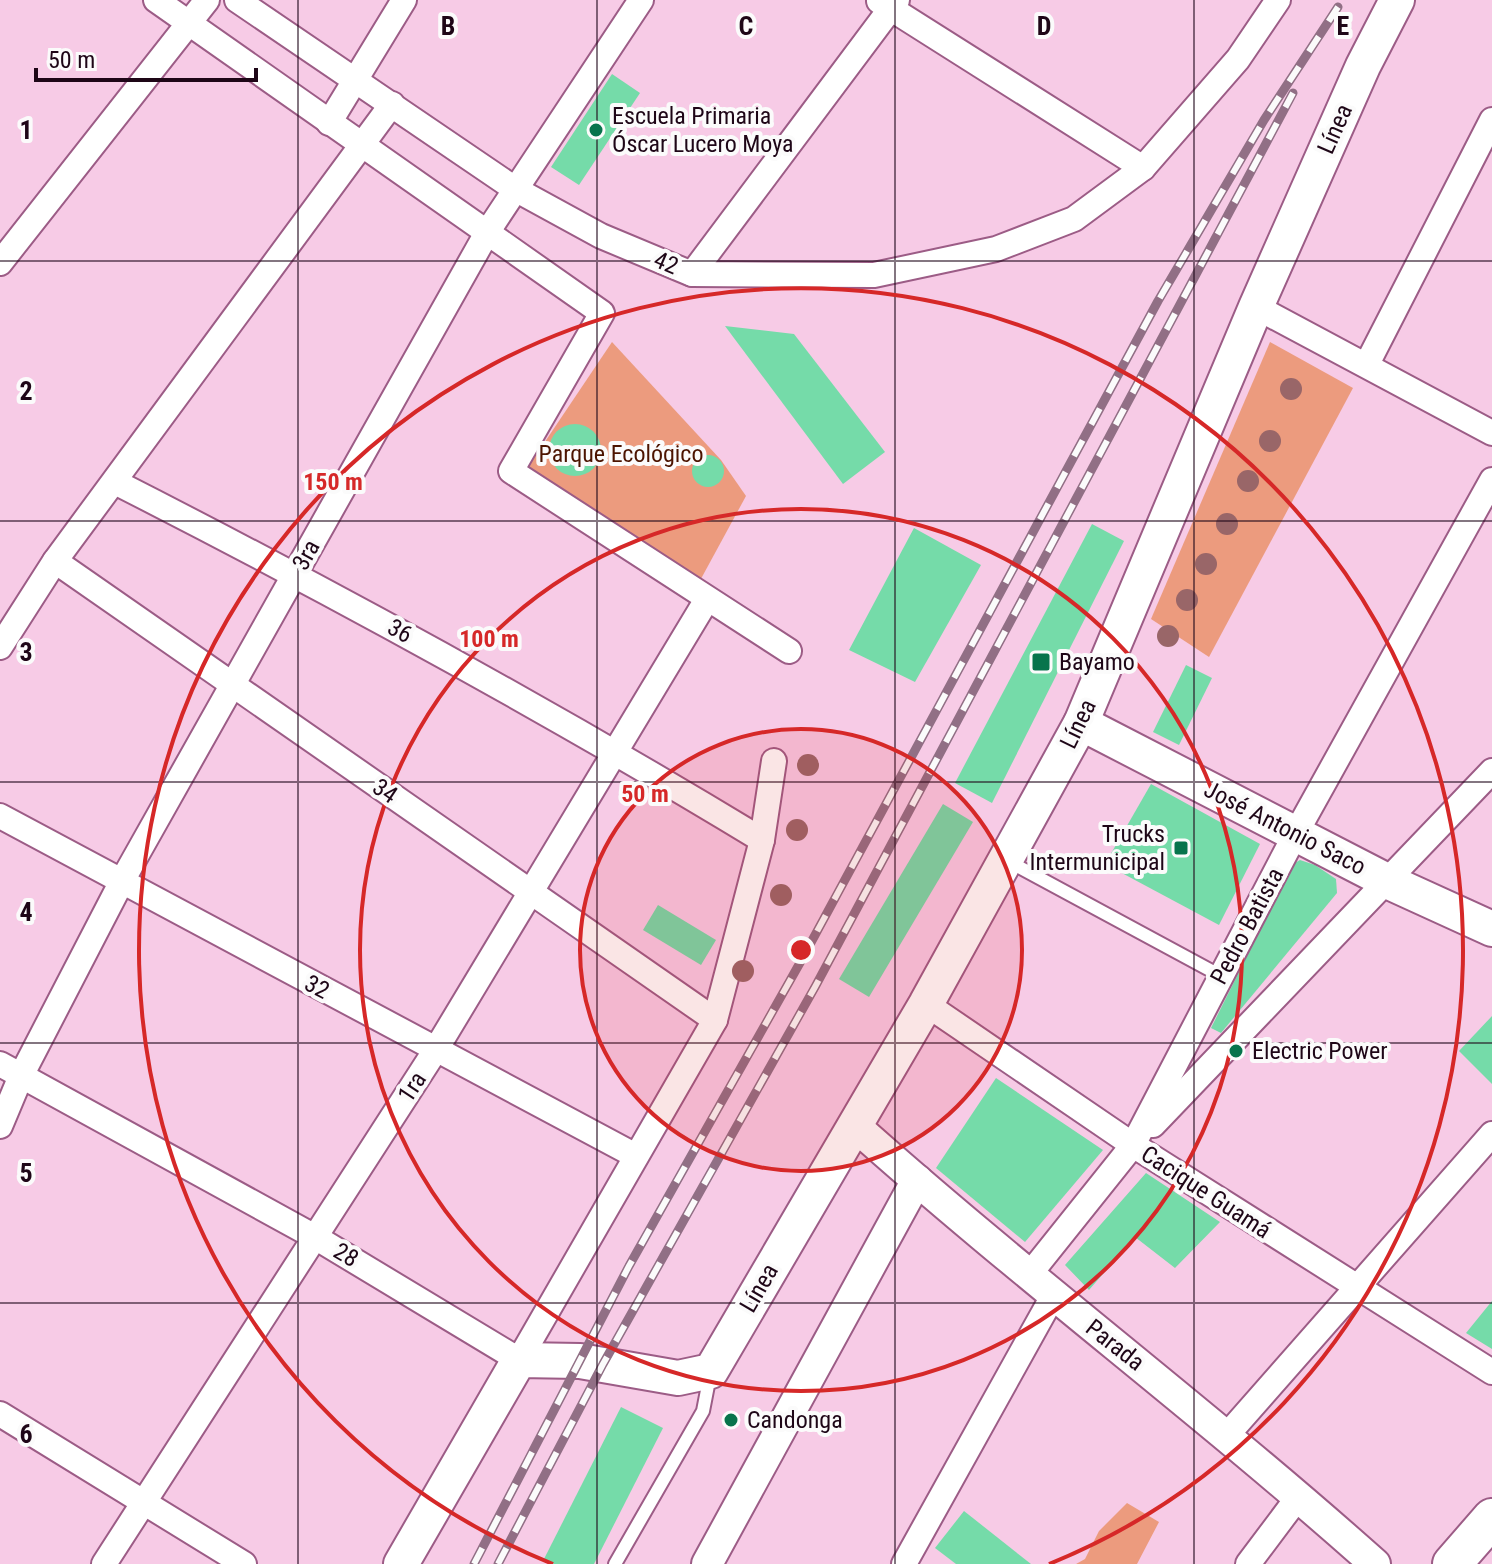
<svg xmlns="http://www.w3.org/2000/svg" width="1492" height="1564" font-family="'Roboto Condensed',sans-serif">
<rect width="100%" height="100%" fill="#f7cbe6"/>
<g fill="#ec9b7e">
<polygon points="612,342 721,460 746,496 696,588 524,473"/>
<polygon points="1270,342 1353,388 1209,657 1151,619"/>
<polygon points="1127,1503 1159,1522 1137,1564 1076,1564 1085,1559 1099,1531"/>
</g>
<g fill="#75dba9">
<polygon points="612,74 640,93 579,185 551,167"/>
<polygon points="725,326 794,334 885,452 843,484"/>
<circle cx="575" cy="450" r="26"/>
<circle cx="708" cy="471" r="16"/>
<polygon points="1092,524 1124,541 992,803 955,783"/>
<polygon points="914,528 981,565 915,682 849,650"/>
<polygon points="1186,665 1212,678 1179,745 1153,732"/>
<polygon points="1151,784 1260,844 1219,925 1105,864"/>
<polygon points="943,804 973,822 869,997 839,979"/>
<polygon points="1300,860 1315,865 1336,879 1337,893 1221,1033 1211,1028 1293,864"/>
<polygon points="658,905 716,940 701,965 643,930"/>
<polygon points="1492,1016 1492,1084 1459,1051"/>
<polygon points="996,1078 1103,1150 1025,1242 936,1168"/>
<polygon points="1146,1173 1220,1222 1175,1268 1135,1237 1089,1290 1065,1265"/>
<polygon points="1492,1301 1492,1349 1466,1333"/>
<polygon points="621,1407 663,1428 594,1564 554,1564 544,1559"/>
<polygon points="964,1511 1031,1564 956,1564 935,1548"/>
</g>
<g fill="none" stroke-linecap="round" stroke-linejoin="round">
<defs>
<g id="service">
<polyline points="1006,860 1221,976"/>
<polyline points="615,1564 703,1411 710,1375"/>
</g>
<g id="minor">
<polyline points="156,0 602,313 511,471 789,651"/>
<polyline points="237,0 515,189 601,236 692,274 874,275 996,249 1074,219 1143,168 1238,59 1278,0"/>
<polyline points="879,1 1143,168"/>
<polyline points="329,123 404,0"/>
<polyline points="0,263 207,0"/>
<polyline points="692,274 897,0"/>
<polyline points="1256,307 1492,433"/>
<polyline points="1367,364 1492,120"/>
<path d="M115,482C335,594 551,712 762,840"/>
<polyline points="55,561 715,1020"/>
<polyline points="0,647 55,561 392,104"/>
<polyline points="0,816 636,1156"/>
<polyline points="926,1004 1133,1145 1492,1372"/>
<polyline points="0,1064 315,1237 519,1360 715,1020 762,840 774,761"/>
<polyline points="1153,1125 1492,771"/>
<polyline points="0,1126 21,1076 122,881 488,231 641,0"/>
<polyline points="1029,1275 1133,1145 1296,833 1492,480"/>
<polyline points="0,1414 244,1564"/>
<polyline points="1228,1434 1492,1134"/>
<polyline points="104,1564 435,1051 706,601"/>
<polyline points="904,1564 1053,1296"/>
<polyline points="1248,1564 1299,1496"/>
</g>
<g id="tertiary">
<path d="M854,1125C1024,1277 1206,1413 1375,1564"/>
<polyline points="707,1564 917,1180"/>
</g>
<g id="secondary">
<polyline points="1081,723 1389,882 1492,929"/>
<polyline points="401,1564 519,1360 580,1361 678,1378 711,1371 926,1004 1081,723 1256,307 1363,66 1397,0"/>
</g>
<polyline id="primary" points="1452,1564 1492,1518"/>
</defs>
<use href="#service" stroke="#9c5c86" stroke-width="16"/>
<use href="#minor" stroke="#9c5c86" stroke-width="28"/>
<use href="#tertiary" stroke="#9c5c86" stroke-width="34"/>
<use href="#secondary" stroke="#9c5c86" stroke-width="38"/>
<use href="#primary" stroke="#9c5c86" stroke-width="42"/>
<use href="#service" stroke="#fff" stroke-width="12"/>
<use href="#minor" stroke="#fff" stroke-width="24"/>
<use href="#tertiary" stroke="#fff" stroke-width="30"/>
<use href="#secondary" stroke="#fff" stroke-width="34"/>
<use href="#primary" stroke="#fff" stroke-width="38"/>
<defs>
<g id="rail">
<polyline points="474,1564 629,1266 801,961 1158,301 1264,120 1338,7"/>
<polyline points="498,1564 603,1364 815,987 1293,93"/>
</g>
</defs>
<use href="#rail" stroke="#916f85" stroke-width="9"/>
<use href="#rail" stroke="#fbfbfb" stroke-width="6" stroke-dasharray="18" stroke-linecap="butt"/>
</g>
<g fill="#996668">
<circle cx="1291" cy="389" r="11"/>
<circle cx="1270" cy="441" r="11"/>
<circle cx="1248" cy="481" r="11"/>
<circle cx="1227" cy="524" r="11"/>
<circle cx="1206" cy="564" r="11"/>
<circle cx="1187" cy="600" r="11"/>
<circle cx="1168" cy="636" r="11"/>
<circle cx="808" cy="765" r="11"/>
<circle cx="797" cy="830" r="11"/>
<circle cx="781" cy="895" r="11"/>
<circle cx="743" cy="971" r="11"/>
</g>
<path fill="none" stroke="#1e0617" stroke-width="2" stroke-opacity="0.55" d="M298,0V1564M597,0V1564M895,0V1564M1194,0V1564M0,261H1492M0,521H1492M0,782H1492M0,1043H1492M0,1303H1492"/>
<circle cx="801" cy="950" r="221" fill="#d62828" fill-opacity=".12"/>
<g fill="none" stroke="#d62828" stroke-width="4">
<circle cx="801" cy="950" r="221"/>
<circle cx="801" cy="950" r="441"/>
<path d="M553 1564A662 662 0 1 1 1049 1564"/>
</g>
<g fill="#07744c" stroke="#fbfbfb" stroke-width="3">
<circle cx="596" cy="130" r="8"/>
<rect x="1031" y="652" width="20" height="20" rx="4"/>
<rect x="1173" y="840" width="16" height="16" rx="4"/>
<circle cx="1236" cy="1051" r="8"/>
<circle cx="731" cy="1420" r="8"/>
</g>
<g text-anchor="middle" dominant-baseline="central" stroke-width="8" stroke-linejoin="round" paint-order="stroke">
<g font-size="24" fill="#1e0617" stroke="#fbfbfb" text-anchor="start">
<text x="612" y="116">Escuela Primaria<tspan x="612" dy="28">Óscar Lucero Moya</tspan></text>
<text x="1059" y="662">Bayamo</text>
<text x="1165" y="834" text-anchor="end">Trucks<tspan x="1165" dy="28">Intermunicipal</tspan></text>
<text x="1252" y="1051">Electric Power</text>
<text x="747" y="1420">Candonga</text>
</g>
<g font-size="24" fill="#1e0617" stroke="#fbfbfb">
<text transform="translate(1335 129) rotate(-66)">Línea</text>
<text transform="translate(666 263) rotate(23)">42</text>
<text transform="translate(306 555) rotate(-61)">3ra</text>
<text transform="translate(400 631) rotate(29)">36</text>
<text transform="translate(1078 724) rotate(-64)">Línea</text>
<text transform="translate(385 791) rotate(34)">34</text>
<text transform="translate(1285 828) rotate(27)">José Antonio Saco</text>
<text transform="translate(1247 926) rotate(-62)">Pedro Batista</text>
<text transform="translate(317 987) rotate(28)">32</text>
<text transform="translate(412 1087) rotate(-57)">1ra</text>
<text transform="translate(1206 1192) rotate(33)">Cacique Guamá</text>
<text transform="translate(346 1255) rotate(31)">28</text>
<text transform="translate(759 1288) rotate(-60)">Línea</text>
<text transform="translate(1115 1345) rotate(38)">Parada</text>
</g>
<g font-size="24" fill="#4c1400" stroke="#fbfbfb">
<text x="621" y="454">Parque Ecológico</text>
</g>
</g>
<g font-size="26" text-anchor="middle" font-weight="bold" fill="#1e0617" stroke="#fbfbfb" stroke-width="8" stroke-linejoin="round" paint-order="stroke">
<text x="448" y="35">B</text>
<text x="746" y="35">C</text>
<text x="1044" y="35">D</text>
<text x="1343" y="35">E</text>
<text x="26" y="139">1</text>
<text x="26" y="400">2</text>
<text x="26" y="661">3</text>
<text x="26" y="921">4</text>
<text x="26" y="1182">5</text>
<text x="26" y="1443">6</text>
</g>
<circle cx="801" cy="950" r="12" fill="#d62828" stroke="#fbfbfb" stroke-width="4"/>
<g font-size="24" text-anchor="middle" font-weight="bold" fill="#d62828" stroke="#fbfbfb" stroke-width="8" stroke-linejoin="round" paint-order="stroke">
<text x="333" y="490">150 m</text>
<text x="489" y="647">100 m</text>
<text x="645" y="802">50 m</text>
</g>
<path d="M36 68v12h220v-12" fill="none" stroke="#1e0617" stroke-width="4"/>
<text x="48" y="68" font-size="24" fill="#1e0617" stroke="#fbfbfb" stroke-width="6" paint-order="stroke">50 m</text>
</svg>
